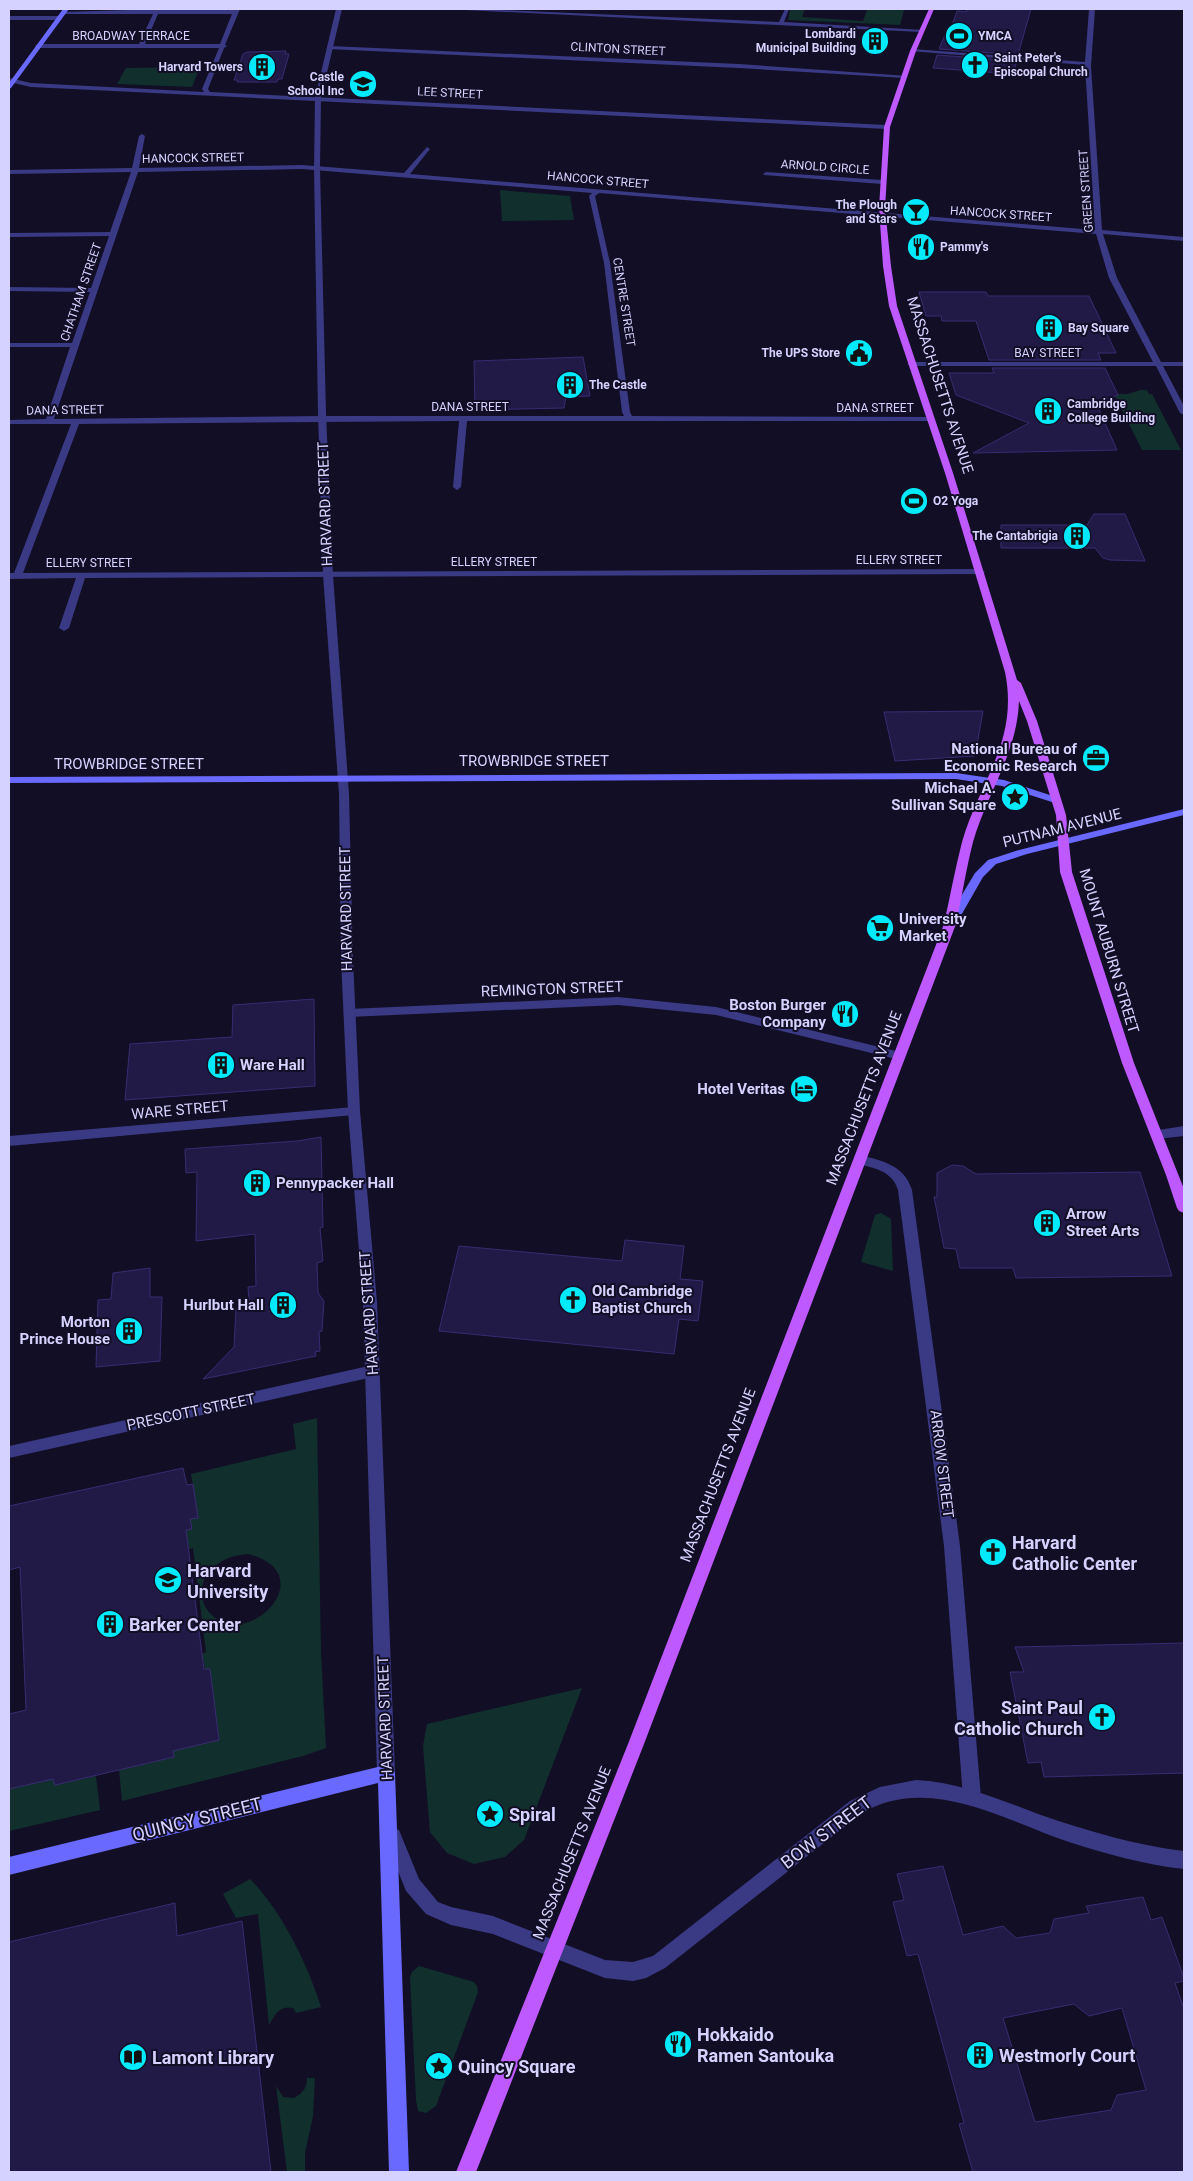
<svg xmlns="http://www.w3.org/2000/svg" width="1193" height="2181" font-family="Roboto,sans-serif">
<rect width="100%" height="100%" fill="#120e25"/>
<g fill="#112f2d" fill-rule="evenodd">
<polygon points="793,9 805,9 802,17 863,21 867,10 870,9 904,10 900,25 788,20 790,10"/>
<polygon points="200,67 192,87 117,84 126,68"/>
<polygon points="500,190 570,196 574,220 502,221"/>
<polygon points="1140,390 1147,390 1149,394 1152,394 1181,450 1142,450 1114,394 1128,394"/>
<polygon points="881,1213 891,1219 893,1271 861,1262 875,1215"/>
<path d="M317,1418L321,1652L326,1748L303,1756L122,1801L119,1770L174,1757L173,1751L219,1739L210,1669H205L202,1654L206,1652L193,1548L189,1549L186,1530L191,1529L190,1519L198,1517L191,1474L296,1449L293,1424ZM248,1554C322,1573 252,1648 214,1617C195,1602 199,1575 219,1563C228,1557 237,1555 248,1554Z"/>
<polygon points="582,1688 524,1840 505,1857 474,1864 447,1853 430,1832 423,1746 427,1724"/>
<polygon points="96,1776 100,1810 9,1831 9,1789 53,1779 55,1785"/>
<path d="M250,1879C282,1911 308,1965 321,2007L296,2013L293,2008C279,2005 275,2015 269,2025L258,1914L236,1918L223,1894Z"/>
<polygon points="419,1966 474,1982 477,1986 478,1992 436,2106 426,2113 418,2111 416,2100 410,1977 412,1972"/>
<path d="M307,2078H315L313,2116L305,2153V2172H287L276,2086L283,2097L294,2098C303,2093 307,2088 307,2078Z"/>
</g>
<g fill="#221a46" stroke="#382c72" fill-rule="evenodd">
<polygon points="967,9 1031,9 1018,55 939,49 944,37 948,37 957,11 966,12"/>
<polygon points="286,51 285,54 289,54 282,79 278,79 277,82 237,82 238,80 234,80 243,54 247,52"/>
<polygon points="937,55 1017,61 1013,74 933,68"/>
<polygon points="919,292 986,292 988,296 1089,296 1116,353 1098,353 1101,360 989,360 976,321 942,321 941,316 926,316"/>
<polygon points="583,357 590,396 566,397 564,408 475,410 474,361"/>
<polygon points="992,368 1105,368 1118,395 1097,405 1117,450 973,453 1029,423 956,395 949,373 994,373"/>
<polygon points="1094,514 1125,514 1145,561 1110,560 1103,558 1095,548 1001,548 1001,525 1087,525"/>
<polygon points="983,711 975,756 895,761 884,712"/>
<polygon points="314,999 315,1086 125,1100 130,1044 232,1037 233,1005"/>
<polygon points="321,1137 323,1227 320,1228 323,1261 317,1263 318,1293 324,1301 322,1331 319,1332 320,1351 315,1352 316,1356 203,1379 234,1347 236,1309 249,1300 248,1287 256,1286 255,1234 196,1241 197,1172 186,1173 185,1149 297,1141"/>
<polygon points="952,1165 963,1166 976,1174 1140,1172 1172,1276 1016,1278 1013,1268 960,1268 956,1249 944,1248 934,1197 937,1197 937,1173"/>
<polygon points="625,1240 684,1246 680,1279 703,1281 698,1321 679,1319 674,1354 439,1331 459,1246 622,1261"/>
<polygon points="150,1268 150,1297 162,1297 160,1361 96,1367 98,1300 111,1299 113,1273"/>
<polygon points="183,1468 187,1485 193,1484 198,1518 190,1519 192,1529 186,1530 204,1669 210,1669 219,1740 173,1751 174,1757 55,1785 53,1779 9,1789 9,1714 26,1710 20,1567 9,1570 9,1506"/>
<polygon points="1184,1643 1184,1773 1044,1777 1041,1762 1028,1763 1010,1672 1024,1672 1015,1647"/>
<path d="M943,1866L963,1935L1003,1926L1016,1938L1050,1933L1054,1919L1089,1913L1086,1906L1143,1897L1151,1920L1162,1917L1184,1978V1981L1175,1983L1184,2009V2172H973L959,2124L964,2123L918,1954L907,1956L893,1902L904,1900L897,1874ZM1074,2004L1089,2016L1122,2008L1146,2090L1117,2095L1111,2110L1035,2122L1003,2018Z"/>
<polygon points="175,1903 177,1936 242,1921 271,2172 9,2172 9,1942"/>
</g>
<g fill="none" stroke-linecap="round" stroke-linejoin="round">
<g fill="#3a3984" fill-rule="evenodd">
<path d="M164,9L165,10L240,9L225,45L227,46L224,48L208,89L210,92L887,125L890,127L887,129L31,87L9,82V78L31,83L204,92L202,89L219,48H38L35,46L38,44H139L153,14H64L61,12ZM158,14H232L220,44H145Z"/>
<polygon points="444,9 477,9 779,22 785,9 789,9 784,22 924,30 921,32"/>
<path d="M1089,9H1095L1091,66L1102,230L1184,237V241L1103,234L1117,278L1161,362H1184V366H1163L1184,406V415L1180,413L1156,366H911L907,364L911,362H1153L1109,278L1096,234L599,193L595,196L610,263L630,412L632,416L931,417L935,419L931,421H467L461,487L457,490L453,487L459,421L79,424L23,573L980,569L985,572L983,574L85,578L69,628L64,631L59,628L76,578L9,579V573H14L71,424H9V420L46,419L70,347H9V343H72L90,292L9,291V287L91,288L109,236L9,237V233L110,232L131,172L9,174V170L132,168L139,136L142,134L145,136L139,168L302,165L404,173L427,147L430,149L410,174L1095,230L1085,65L910,51L913,49L1085,62ZM302,169L592,193L589,196L604,263L622,412L624,416H322L54,419L138,172Z"/>
<polygon points="9,16 59,16 62,18 59,20 9,20"/>
<polygon points="330,46 739,64 908,76 905,78 739,68 328,49"/>
<polygon points="766,172 882,180 885,182 882,184 764,175 763,174"/>
<polygon points="618,997 716,1007 900,1052 906,1056 900,1060 716,1015 618,1005 349,1017 343,1013 349,1009"/>
<polygon points="354,1107 360,1111 354,1115 9,1146 9,1136"/>
<polygon points="1184,1126 1184,1136 1157,1139 1152,1137 1151,1134 1152,1131"/>
<path d="M860,1155C883,1161 904,1165 912,1190L960,1546L981,1798L978,1804L972,1806L966,1804L963,1798L944,1546L898,1190C892,1170 873,1168 855,1163L854,1160L855,1157Z"/>
<polygon points="373,1365 378,1367 380,1371 378,1375 373,1377 9,1458 9,1446"/>
</g>
<g fill="#3a3984" fill-rule="evenodd">
<polygon points="336,9 342,9 321,98 320,168 326,413 333,575 349,794 353,959 360,1111 377,1302 395,1773 392,1779 386,1781 380,1779 377,1773 363,1302 348,1111 341,959 339,794 323,575 318,413 314,168 315,98"/>
<path d="M916,1780C960,1782 1000,1800 1041,1815C1088,1831 1134,1845 1184,1851V1869C1145,1865 1107,1854 1069,1842C1004,1820 929,1774 862,1813L665,1968L646,1978L633,1981L605,1978L493,1934L451,1925L426,1914L406,1891L384,1836L387,1830L393,1828L399,1830L419,1879L438,1902L451,1907L493,1916L605,1960L633,1962L653,1956L850,1801L880,1787Z"/>
</g>
<g fill="#6969ff" fill-rule="evenodd">
<polygon points="63,9 69,9 11,88 9,89 9,83"/>
<polygon points="956,773 1004,780 1059,798 1060,800 1055,803 1002,786 956,779 9,783 9,777"/>
<polygon points="1184,809 1184,815 1027,854 996,864 983,877 955,926 951,927 945,923 975,873 988,860 1019,850"/>
<polygon points="386,1765 392,1767 395,1773 409,2172 389,2172 378,1783 9,1875 9,1857"/>
</g>
<path fill="#bd59ff" fill-rule="evenodd" d="M929,9H934L916,51L890,127L885,208L891,266L897,306L953,473L1017,680L1021,683L1037,721L1066,815L1072,872L1134,1063L1184,1189V1213L1179,1211L1177,1208L1166,1175L1122,1063L1060,872L1056,815L1027,721L1019,701C1017,754 987,793 973,842C966,869 962,897 956,924L644,1744L476,2172H456L628,1744L944,924C950,897 955,869 962,842C980,780 1019,741 1005,672L945,473L889,306L883,266L879,208L884,127L910,51Z"/>
</g>
<defs>
<symbol id="stadium-disc" viewBox="-11 -11 22 22"><circle r="9.5" fill="#00eafd" stroke="#120e25"/><path d="M0-5a6.5 5 0 1 0 0 10a6.5 5 0 1 0 0-10ZM-3.5-1.8h7v3.6h-7Z" fill="#111"/></symbol>
<symbol id="building-disc" viewBox="-11 -11 22 22"><circle r="9.5" fill="#00eafd" stroke="#120e25"/><path d="M-4-6H4V6H1V3H-1V6H-4ZM-2.5-4.3h1.7v1.8h-1.7ZM.8-4.3h1.7v1.8H.8ZM-2.5-1h1.7V.8h-1.7ZM.8-1h1.7V.8H.8Z" fill="#111"/></symbol>
<symbol id="church-disc" viewBox="-11 -11 22 22"><circle r="9.5" fill="#00eafd" stroke="#120e25"/><path d="M-1.2-6h2.4v3.5h3.3v2.4h-3.3V6h-2.4V-.1h-3.3v-2.4h3.3Z" fill="#111"/></symbol>
<symbol id="school-disc" viewBox="-11 -11 22 22"><circle r="9.5" fill="#00eafd" stroke="#120e25"/><path d="M0-5L7-2L0 1L-7-2ZM-4 1L0 2.5L4 1V4Q0 6-4 4Z" fill="#111"/></symbol>
<symbol id="bar-disc" viewBox="-11 -11 22 22"><circle r="9.5" fill="#00eafd" stroke="#120e25"/><path d="M-6-5H6L.8 .8V4.5H3.5V6h-7V4.5H-.8V.8Z" fill="#111"/></symbol>
<symbol id="restaurant-disc" viewBox="-11 -11 22 22"><circle r="9.5" fill="#00eafd" stroke="#120e25"/><path d="M-5-6h1v4h1v-4h1v4h1v-4h1v5L-1.5 .5V6h-2V.5L-5-1ZM5-6V6H3V1.5H1.5Q1.5-4 5-6Z" fill="#111"/></symbol>
<symbol id="civic-disc" viewBox="-11 -11 22 22"><circle r="9.5" fill="#00eafd" stroke="#120e25"/><path d="M-.6-6.5H3V-4.5H.6V-3L4-1V1h2V6H-6V1h2V-1L-.6-3ZM-1.2 2.5V6h2.4V2.5Z" fill="#111"/></symbol>
<symbol id="office-disc" viewBox="-11 -11 22 22"><circle r="9.5" fill="#00eafd" stroke="#120e25"/><path d="M-6-3h4V-5.5h4V-3h4V5H-6ZM-1-4.5V-3h2v-1.5ZM-6 0V1H6V0Z" fill="#111"/></symbol>
<symbol id="sight-disc" viewBox="-11 -11 22 22"><circle r="9.5" fill="#00eafd" stroke="#120e25"/><path d="M0-6L1.8-2.2L6-1.7L2.9 1.2L3.7 5.4L0 3.3L-3.7 5.4L-2.9 1.2L-6-1.7L-1.8-2.2Z" fill="#111"/></symbol>
<symbol id="supermarket-disc" viewBox="-11 -11 22 22"><circle r="9.5" fill="#00eafd" stroke="#120e25"/><path d="M-6-5.5h2.5l.6 2H6L4.5 2H-2.5L-4.4-4H-6ZM-1.5 3.2a1.3 1.3 0 1 0 .1 0ZM3 3.2a1.3 1.3 0 1 0 .1 0Z" fill="#111"/></symbol>
<symbol id="hotel-disc" viewBox="-11 -11 22 22"><circle r="9.5" fill="#00eafd" stroke="#120e25"/><path d="M-6-4.5h1.5V1H6V5H4.5V3h-9V5H-6ZM-4 0a1.8 1.8 0 1 1 3.6 0ZM.5 0V-2.5h3Q6-2.5 6 0Z" fill="#111"/></symbol>
<symbol id="university-disc" viewBox="-11 -11 22 22"><circle r="9.5" fill="#00eafd" stroke="#120e25"/><path d="M0-5L7-2L0 1L-7-2ZM-4 1L0 2.5L4 1V4Q0 6-4 4Z" fill="#111"/></symbol>
<symbol id="library-disc" viewBox="-11 -11 22 22"><circle r="9.5" fill="#00eafd" stroke="#120e25"/><path d="M-6-4Q-3-5.5-.7-3.5V5Q-3 3-6 4ZM6-4Q3-5.5 .7-3.5V5Q3 3 6 4Z" fill="#111"/></symbol>
</defs>
<g fill-rule="evenodd">
<use href="#stadium-disc" x="943" y="20" width="32" height="32"/>
<use href="#building-disc" x="859" y="25" width="32" height="32"/>
<use href="#church-disc" x="959" y="49" width="32" height="32"/>
<use href="#building-disc" x="246" y="51" width="32" height="32"/>
<use href="#school-disc" x="347" y="68" width="32" height="32"/>
<use href="#bar-disc" x="900" y="196" width="32" height="32"/>
<use href="#restaurant-disc" x="905" y="231" width="32" height="32"/>
<use href="#building-disc" x="1033" y="312" width="32" height="32"/>
<use href="#civic-disc" x="843" y="337" width="32" height="32"/>
<use href="#building-disc" x="554" y="369" width="32" height="32"/>
<use href="#building-disc" x="1032" y="395" width="32" height="32"/>
<use href="#stadium-disc" x="898" y="485" width="32" height="32"/>
<use href="#building-disc" x="1061" y="520" width="32" height="32"/>
<use href="#office-disc" x="1080" y="742" width="32" height="32"/>
<use href="#sight-disc" x="999" y="781" width="32" height="32"/>
<use href="#supermarket-disc" x="864" y="912" width="32" height="32"/>
<use href="#restaurant-disc" x="829" y="998" width="32" height="32"/>
<use href="#building-disc" x="205" y="1049" width="32" height="32"/>
<use href="#hotel-disc" x="788" y="1073" width="32" height="32"/>
<use href="#building-disc" x="241" y="1167" width="32" height="32"/>
<use href="#building-disc" x="1031" y="1207" width="32" height="32"/>
<use href="#church-disc" x="557" y="1284" width="32" height="32"/>
<use href="#building-disc" x="267" y="1289" width="32" height="32"/>
<use href="#building-disc" x="113" y="1315" width="32" height="32"/>
<use href="#church-disc" x="977" y="1536" width="32" height="32"/>
<use href="#university-disc" x="152" y="1564" width="32" height="32"/>
<use href="#building-disc" x="94" y="1608" width="32" height="32"/>
<use href="#church-disc" x="1086" y="1701" width="32" height="32"/>
<use href="#sight-disc" x="474" y="1798" width="32" height="32"/>
<use href="#restaurant-disc" x="662" y="2028" width="32" height="32"/>
<use href="#building-disc" x="964" y="2039" width="32" height="32"/>
<use href="#library-disc" x="117" y="2041" width="32" height="32"/>
<use href="#sight-disc" x="423" y="2050" width="32" height="32"/>
</g>
<g text-anchor="middle" dominant-baseline="central" stroke-width="4" stroke-linejoin="round" paint-order="stroke">
<g font-size="12" font-weight="bold" fill="#d6d2ff" stroke="#120e25" text-anchor="start">
<text x="856" y="34" text-anchor="end">Lombardi<tspan x="856" dy="14">Municipal Building</tspan></text>
<text x="978" y="36">YMCA</text>
<text x="994" y="58">Saint Peter's<tspan x="994" dy="14">Episcopal Church</tspan></text>
<text x="243" y="67" text-anchor="end">Harvard Towers</text>
<text x="344" y="77" text-anchor="end">Castle<tspan x="344" dy="14">School Inc</tspan></text>
<text x="897" y="205" text-anchor="end">The Plough<tspan x="897" dy="14">and Stars</tspan></text>
<text x="940" y="247">Pammy's</text>
<text x="1068" y="328">Bay Square</text>
<text x="840" y="353" text-anchor="end">The UPS Store</text>
<text x="589" y="385">The Castle</text>
<text x="1067" y="404">Cambridge<tspan x="1067" dy="14">College Building</tspan></text>
<text x="933" y="501">O2 Yoga</text>
<text x="1058" y="536" text-anchor="end">The Cantabrigia</text>
</g>
<g font-size="12" fill="#d6d2ff" stroke="#120e25">
<text x="131" y="36">BROADWAY TERRACE</text>
<text transform="translate(618 49) rotate(3)">CLINTON STREET</text>
<text transform="translate(450 93) rotate(3)">LEE STREET</text>
<text transform="translate(193 158) rotate(-1)">HANCOCK STREET</text>
<text transform="translate(825 167) rotate(4)">ARNOLD CIRCLE</text>
<text transform="translate(598 180) rotate(5)">HANCOCK STREET</text>
<text transform="translate(1086 191) rotate(-94)">GREEN STREET</text>
<text transform="translate(1001 214) rotate(4)">HANCOCK STREET</text>
<text transform="translate(81 292) rotate(-71)">CHATHAM STREET</text>
<text transform="translate(624 302) rotate(81)">CENTRE STREET</text>
<text x="1048" y="353">BAY STREET</text>
<text x="470" y="407">DANA STREET</text>
<text x="875" y="408">DANA STREET</text>
<text transform="translate(65 410) rotate(-1)">DANA STREET</text>
<text x="899" y="560">ELLERY STREET</text>
<text x="494" y="562">ELLERY STREET</text>
<text x="89" y="563">ELLERY STREET</text>
</g>
<g font-size="15" fill="#d6d2ff" stroke="#120e25">
<text transform="translate(940 385) rotate(72)">MASSACHUSETTS AVENUE</text>
<text transform="translate(325 504) rotate(-92)">HARVARD STREET</text>
<text x="534" y="761">TROWBRIDGE STREET</text>
<text x="129" y="764">TROWBRIDGE STREET</text>
<text transform="translate(1062 828) rotate(-14)">PUTNAM AVENUE</text>
<text transform="translate(346 909) rotate(-91)">HARVARD STREET</text>
<text transform="translate(1109 951) rotate(73)">MOUNT AUBURN STREET</text>
<text transform="translate(552 989) rotate(-2)">REMINGTON STREET</text>
<text transform="translate(864 1098) rotate(-69)">MASSACHUSETTS AVENUE</text>
<text transform="translate(180 1110) rotate(-5)">WARE STREET</text>
<text transform="translate(369 1313) rotate(-94)">HARVARD STREET</text>
<text transform="translate(191 1412) rotate(-12)">PRESCOTT STREET</text>
<text transform="translate(942 1464) rotate(83)">ARROW STREET</text>
<text transform="translate(718 1475) rotate(-69)">MASSACHUSETTS AVENUE</text>
<text transform="translate(385 1718) rotate(-92)">HARVARD STREET</text>
<text transform="translate(572 1853) rotate(-68)">MASSACHUSETTS AVENUE</text>
</g>
<g font-size="15" font-weight="bold" fill="#d6d2ff" stroke="#120e25" text-anchor="end">
<text x="1077" y="749">National Bureau of<tspan x="1077" dy="17">Economic Research</tspan></text>
<text x="996" y="788">Michael A.<tspan x="996" dy="17">Sullivan Square</tspan></text>
<text x="899" y="919" text-anchor="start">University<tspan x="899" dy="17">Market</tspan></text>
<text x="826" y="1005">Boston Burger<tspan x="826" dy="17">Company</tspan></text>
<text x="240" y="1065" text-anchor="start">Ware Hall</text>
<text x="785" y="1089">Hotel Veritas</text>
<text x="276" y="1183" text-anchor="start">Pennypacker Hall</text>
<text x="1066" y="1214" text-anchor="start">Arrow<tspan x="1066" dy="17">Street Arts</tspan></text>
<text x="592" y="1291" text-anchor="start">Old Cambridge<tspan x="592" dy="17">Baptist Church</tspan></text>
<text x="264" y="1305">Hurlbut Hall</text>
<text x="110" y="1322">Morton<tspan x="110" dy="17">Prince House</tspan></text>
</g>
<g font-size="18" font-weight="bold" fill="#d6d2ff" stroke="#120e25" text-anchor="start">
<text x="1012" y="1542">Harvard<tspan x="1012" dy="21">Catholic Center</tspan></text>
<text x="187" y="1570">Harvard<tspan x="187" dy="21">University</tspan></text>
<text x="129" y="1624">Barker Center</text>
<text x="1083" y="1707" text-anchor="end">Saint Paul<tspan x="1083" dy="21">Catholic Church</tspan></text>
<text x="509" y="1814">Spiral</text>
<text x="697" y="2034">Hokkaido<tspan x="697" dy="21">Ramen Santouka</tspan></text>
<text x="999" y="2055">Westmorly Court</text>
<text x="152" y="2057">Lamont Library</text>
<text x="458" y="2066">Quincy Square</text>
</g>
<g font-size="18" fill="#d6d2ff" stroke="#120e25">
<text transform="translate(197 1819) rotate(-14)">QUINCY STREET</text>
<text transform="translate(826 1832) rotate(-37)">BOW STREET</text>
</g>
</g>
<rect width="1193" height="2181" fill="none" stroke="#d6d2ff" stroke-width="20"/>
</svg>
